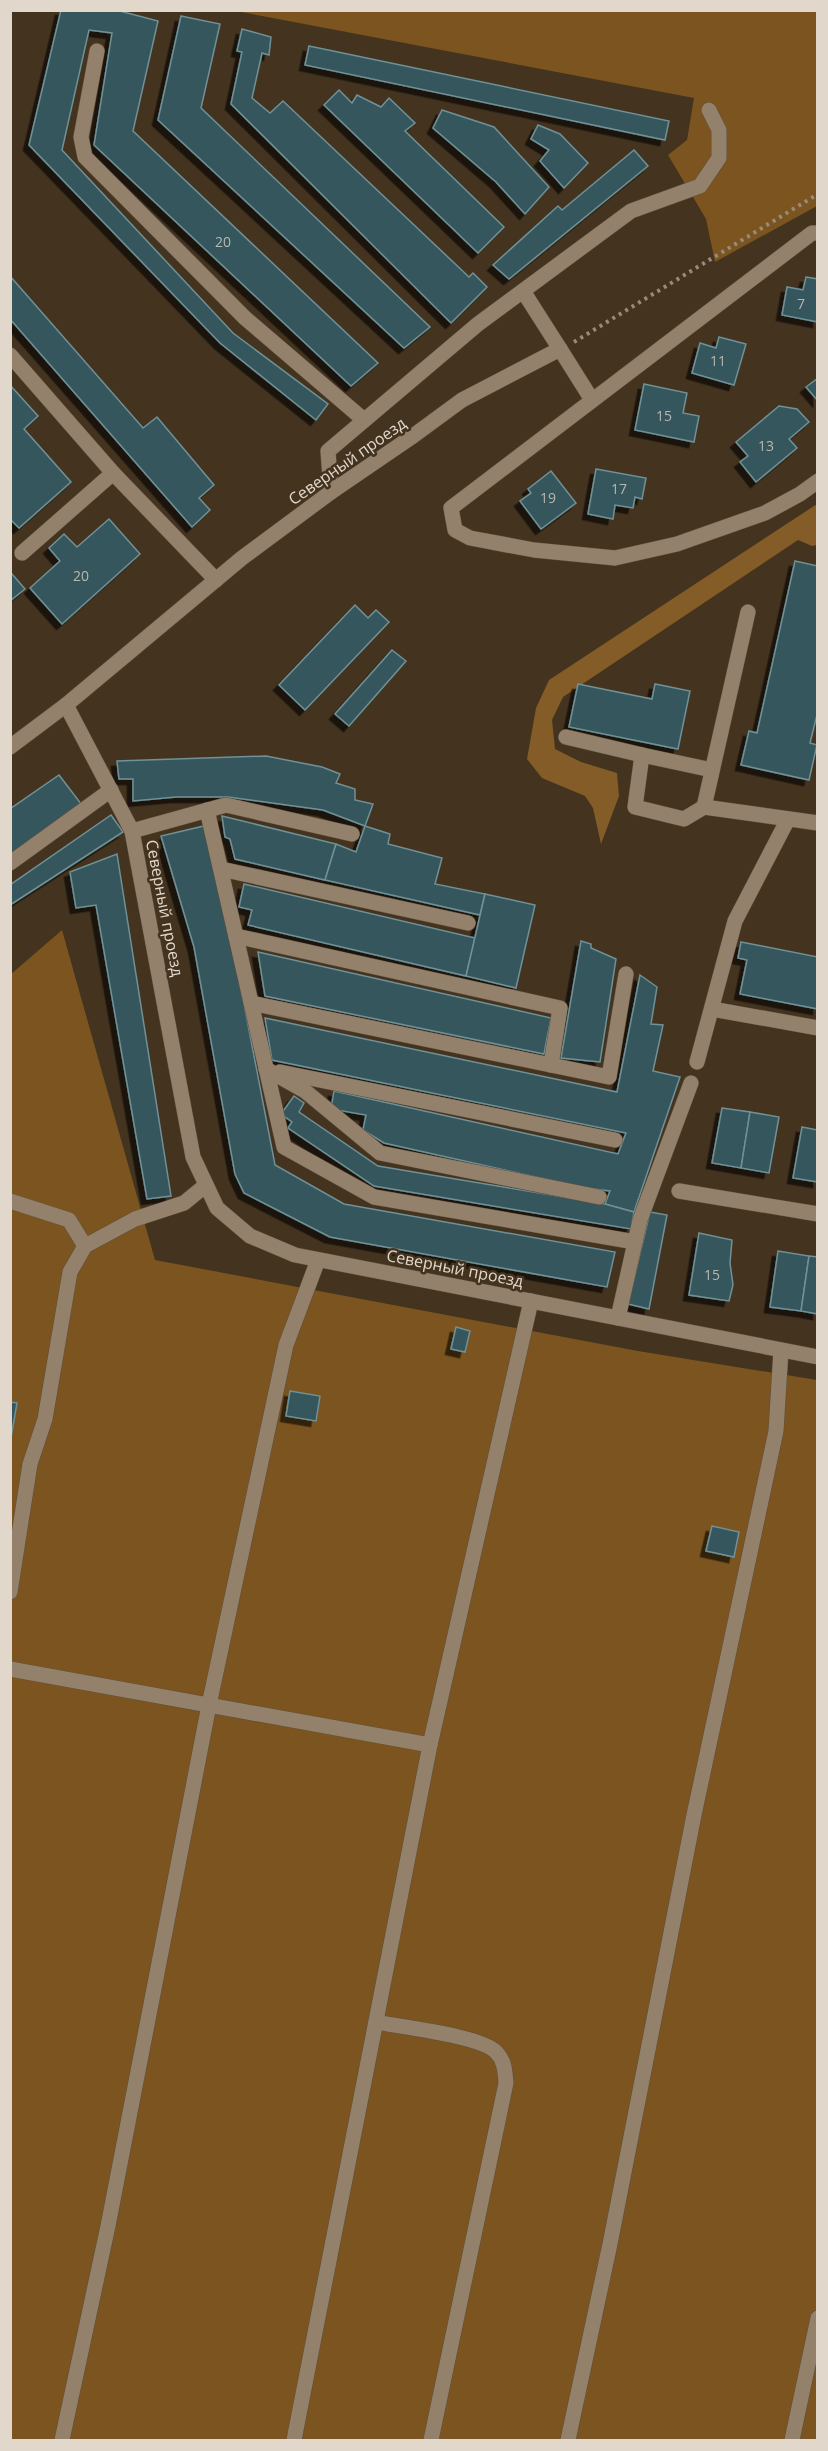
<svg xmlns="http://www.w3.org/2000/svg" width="828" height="2451" font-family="'Open Sans',sans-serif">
<defs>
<filter id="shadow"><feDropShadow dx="-5.5" dy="5.5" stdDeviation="0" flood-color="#0009"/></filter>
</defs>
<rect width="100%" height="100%" fill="#43331f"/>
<g fill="#7b541f">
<polygon points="236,11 817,11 817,206 715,262 706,219 668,155 687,140 694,98"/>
<polygon points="62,930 155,1260 638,1351 817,1380 817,2440 11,2440 10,975"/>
</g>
<polygon fill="#845c27" points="817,504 817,545 812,546 798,540 563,697 552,720 555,749 581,762 617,773 619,796 601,844 593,808 585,796 542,778 527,759 536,708 549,680"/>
<g fill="#35565c" stroke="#6f9197" stroke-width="1.5" filter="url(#shadow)">
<polygon points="61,10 116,10 158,21 133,131 378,363 351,386 94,145 112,33 89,30 62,150 233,333 328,404 316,420 220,343 29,145"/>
<polygon points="181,16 220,24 201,108 430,327 404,348 158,120"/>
<polygon points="242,29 271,37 269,55 262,53 252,98 270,113 283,101 469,277 473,273 487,287 451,323 231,104 242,52 237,51"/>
<polygon points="309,46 669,121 665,140 305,65"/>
<polygon points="339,90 352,103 357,95 381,107 389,98 415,123 405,131 504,227 478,253 324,105"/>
<polygon points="442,110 494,127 549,187 525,214 496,182 433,128"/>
<polygon points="538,125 560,134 588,163 564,188 540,161 549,150 531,139"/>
<polygon points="634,150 648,166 509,279 493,265 558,206 562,210"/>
<polygon points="10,276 143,428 157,417 214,485 199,498 210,510 192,527 10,319"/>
<polygon points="806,277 818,279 818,322 782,315 787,287 803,290"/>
<polygon points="719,337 746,344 734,385 692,373 700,343 716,348"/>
<polygon points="818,378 818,401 806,387"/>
<polygon points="644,384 687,393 683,413 699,416 694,442 635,430"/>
<polygon points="10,385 38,416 24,429 71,482 19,528 10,519"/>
<polygon points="779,406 797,409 809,422 789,439 797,448 756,482 740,462 748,456 736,442"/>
<polygon points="596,469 646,478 642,499 635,497 633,508 615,505 613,519 588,514"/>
<polygon points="551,471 576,503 541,529 520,501 531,493 528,489"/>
<polygon points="109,519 140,554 62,624 30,588 60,561 49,548 64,534 77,547"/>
<polygon points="795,561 818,566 818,711 810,743 817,745 809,780 741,765 749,731 757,733"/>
<polygon points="12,574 25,589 10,601 10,576"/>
<polygon points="355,605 368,618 376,610 389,622 305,710 279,685"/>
<polygon points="392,650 406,661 349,726 335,714"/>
<polygon points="578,684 652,699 655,684 690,691 678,749 569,727"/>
<polygon points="266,756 322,767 340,774 336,783 355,789 355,800 373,804 365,826 323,810 228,797 176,797 133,801 133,779 119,779 117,761"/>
<polygon points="59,775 82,805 10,858 10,809"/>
<polygon points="111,815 123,832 10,905 10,885"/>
<polygon points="222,816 336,844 325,880 235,859 230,839 225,837"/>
<polygon points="204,826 234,952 275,1165 344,1204 615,1252 607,1287 330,1237 244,1193 235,1174 194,947 161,836"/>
<polygon points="365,826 390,834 388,844 442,858 435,884 485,894 480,915 325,880 336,844 356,852"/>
<polygon points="117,854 171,1196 147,1199 96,905 76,908 70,872"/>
<polygon points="244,884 475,938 466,976 248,925 252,910 239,907"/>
<polygon points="485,894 535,905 516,988 466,976"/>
<polygon points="581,941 591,944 591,948 616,959 600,1062 561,1058"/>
<polygon points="741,942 818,957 818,1009 740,994 747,960 738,958"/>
<polygon points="258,952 551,1018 544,1054 265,996"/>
<polygon points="640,975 657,987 651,1024 663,1025 653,1071 680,1077 634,1212 605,1204 610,1191 585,1188 384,1143 363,1130 366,1115 331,1109 334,1091 618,1154 626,1133 272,1060 265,1018 617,1092"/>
<polygon points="294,1096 304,1103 299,1112 378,1166 605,1204 634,1212 631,1229 374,1186 288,1128 292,1122 281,1114"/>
<polygon points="722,1108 750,1112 741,1168 712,1163"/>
<polygon points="750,1112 779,1117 769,1173 741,1168"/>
<polygon points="802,1127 818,1130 818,1182 793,1178"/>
<polygon points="650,1212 667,1215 649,1309 628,1304"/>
<polygon points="699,1233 732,1240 730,1263 733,1285 729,1301 689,1295"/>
<polygon points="778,1251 809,1256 801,1311 770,1307"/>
<polygon points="809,1256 818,1257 818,1314 801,1311"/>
<polygon points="456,1327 470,1331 465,1352 451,1349"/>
<polygon points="290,1391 320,1396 316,1421 286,1416"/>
<polygon points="10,1402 17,1403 11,1438 10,1438"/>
<polygon points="712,1526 739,1532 734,1557 706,1551"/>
</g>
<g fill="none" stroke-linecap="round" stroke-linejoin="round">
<defs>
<g id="minor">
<polyline points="97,51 81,137 85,157 245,318 364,420"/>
<polyline points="818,233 812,233 451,508 455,530 470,538 534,550 615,558 677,544 765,513 800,494 818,481"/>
<polyline points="523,291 560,349"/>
<polyline points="10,355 113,473 22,553"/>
<polyline points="592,400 560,349 462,400 413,436 331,492 242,558 66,705 132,831 193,1157 217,1208 250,1236 295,1255 818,1357"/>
<polyline points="113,473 216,580"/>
<polyline points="331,492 328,451 478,324 631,211 700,186 719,158 719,130 709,110"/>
<polyline points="748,612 704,807 818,823"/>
<polyline points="566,737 642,755 635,807 684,819 704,807"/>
<polyline points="10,747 66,705"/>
<polyline points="642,755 712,770"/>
<polyline points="207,810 284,1147 374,1197 635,1242"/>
<polyline points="132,831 226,805 352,834"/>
<polyline points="10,863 111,790"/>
<polyline points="221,869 468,923"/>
<polyline points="236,936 560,1008 551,1065"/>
<polyline points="251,1003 609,1077 626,974"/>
<polyline points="712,1009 818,1028"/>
<polyline points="697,1062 735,921 787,821"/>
<polyline points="266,1069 305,1091 380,1153 599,1197"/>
<polyline points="280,1072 615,1140"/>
<polyline points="679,1191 818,1214"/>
<polyline points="10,1201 69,1220 85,1246"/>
<polyline points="618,1318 640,1220 691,1083"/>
<polyline points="10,1592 30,1464 45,1419 70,1272 85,1246 135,1219 184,1203 206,1185"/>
<polyline points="10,1669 430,1745"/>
<path d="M376,2022C400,2027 483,2036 497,2053C505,2061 505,2073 506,2083L431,2440"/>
<polyline points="62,2440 108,2226 209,1705 286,1345 318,1260"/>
<polyline points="294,2440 430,1745 531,1301"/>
<polyline points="568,2440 610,2244 694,1815 776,1431 781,1350"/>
<polyline points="792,2440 818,2318"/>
</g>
</defs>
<use href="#minor" stroke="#5d4f3e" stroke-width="16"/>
<polyline stroke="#978b7b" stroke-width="4" stroke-dasharray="3 4.5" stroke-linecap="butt" points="574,342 818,194"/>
<use href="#minor" stroke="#94816b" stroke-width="15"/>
</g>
<g text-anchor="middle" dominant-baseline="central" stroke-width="5" stroke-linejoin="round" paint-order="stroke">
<g font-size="14" fill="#b6b7af">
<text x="223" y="241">20</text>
<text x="801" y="303">7</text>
<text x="718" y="360">11</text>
<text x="664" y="415">15</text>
<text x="766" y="445">13</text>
<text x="619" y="488">17</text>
<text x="548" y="497">19</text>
<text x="81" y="575">20</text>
<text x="712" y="1274">15</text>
</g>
<g font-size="16" fill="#e1d7cb" stroke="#43331f">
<text transform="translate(347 461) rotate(-35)">Северный проезд</text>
<text transform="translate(165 908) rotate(79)">Северный проезд</text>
<text transform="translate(455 1268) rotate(11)">Северный проезд</text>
</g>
</g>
<rect width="828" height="2451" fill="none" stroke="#e1d7cb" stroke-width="24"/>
</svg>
